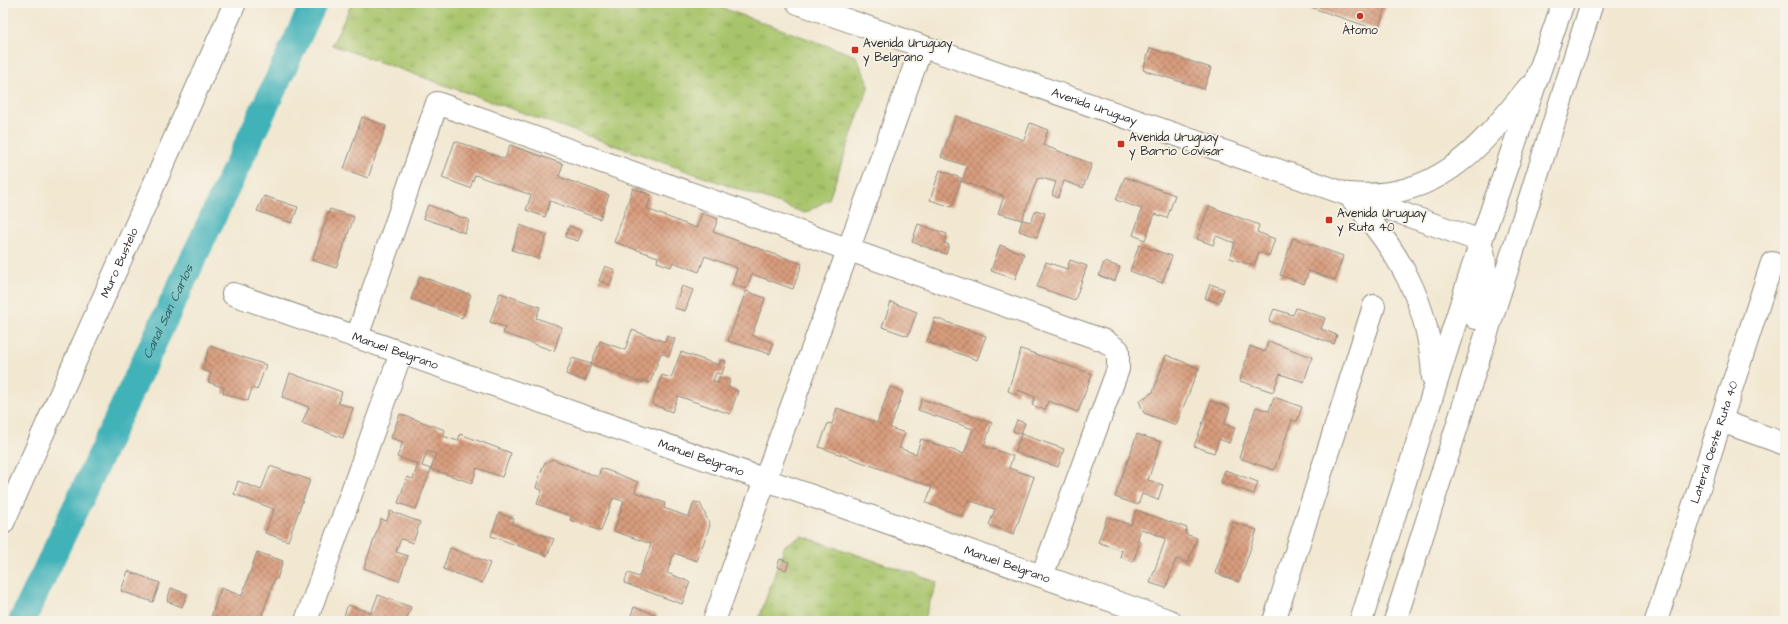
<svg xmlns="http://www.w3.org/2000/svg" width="1788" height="624" font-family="'Architects Daughter',sans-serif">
<defs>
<pattern id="grass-tufts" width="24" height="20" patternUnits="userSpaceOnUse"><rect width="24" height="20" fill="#a8c46a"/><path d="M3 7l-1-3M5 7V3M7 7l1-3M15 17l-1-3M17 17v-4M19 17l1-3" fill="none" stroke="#899f57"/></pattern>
<pattern id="building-cross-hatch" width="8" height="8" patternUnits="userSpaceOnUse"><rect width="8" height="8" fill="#d89c7d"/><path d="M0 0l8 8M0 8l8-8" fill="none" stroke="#af7f67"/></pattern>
</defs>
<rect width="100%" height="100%" fill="#f7f3e8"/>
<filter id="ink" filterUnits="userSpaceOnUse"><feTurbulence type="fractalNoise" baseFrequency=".025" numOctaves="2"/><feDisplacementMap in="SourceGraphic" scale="8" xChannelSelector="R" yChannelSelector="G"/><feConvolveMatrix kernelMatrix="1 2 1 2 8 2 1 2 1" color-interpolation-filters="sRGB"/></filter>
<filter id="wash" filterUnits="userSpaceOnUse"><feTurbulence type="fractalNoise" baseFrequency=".012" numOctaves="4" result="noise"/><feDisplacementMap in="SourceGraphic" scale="16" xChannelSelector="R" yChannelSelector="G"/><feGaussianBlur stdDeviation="0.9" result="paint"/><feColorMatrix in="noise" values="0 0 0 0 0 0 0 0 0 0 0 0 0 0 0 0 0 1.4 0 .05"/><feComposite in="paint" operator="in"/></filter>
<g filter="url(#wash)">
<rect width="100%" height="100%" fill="#f2e8d2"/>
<g fill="url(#grass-tufts)" stroke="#6a784a">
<polygon points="352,3 708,3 856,56 869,85 829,199 805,213 332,45"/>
<polygon points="802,536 937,582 923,621 758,621 785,545"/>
</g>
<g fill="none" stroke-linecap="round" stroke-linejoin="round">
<path stroke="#42b2b9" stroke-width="27" id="s1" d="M22,621L314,3"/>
</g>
<g id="blocks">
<g fill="url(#building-cross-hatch)">
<polygon points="1298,3 1387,3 1378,30"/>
<polygon points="1150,48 1211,68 1204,89 1143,70"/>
<polygon points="956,116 1024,140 1030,123 1048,130 1043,145 1092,164 1083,188 1064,181 1058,198 1052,195 1056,182 1042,178 1037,179 1022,220 1031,222 1036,210 1045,213 1037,237 1019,231 1022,220 998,213 1004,196 961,181 952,207 930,200 940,170 963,179 967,166 941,157"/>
<polygon points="362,117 386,126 368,178 344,169"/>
<polygon points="455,141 505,159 510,145 563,164 559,177 609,195 600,219 550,201 545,217 526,210 531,195 475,175 470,188 442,178"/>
<polygon points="1125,177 1175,195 1167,218 1155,214 1145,240 1133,235 1142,209 1116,200"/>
<polygon points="633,188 651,195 647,209 696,228 702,213 718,219 713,232 802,264 793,289 752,274 746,289 732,284 737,268 705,256 699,272 673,262 671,267 657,262 658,257 614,242"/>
<polygon points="264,196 298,207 292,223 257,211"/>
<polygon points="428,205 469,220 465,233 423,218"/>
<polygon points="1209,206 1259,225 1257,232 1275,239 1269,256 1259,252 1254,266 1230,258 1235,243 1216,236 1213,245 1197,239"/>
<polygon points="330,209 354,217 336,268 312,260"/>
<polygon points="918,224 947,234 944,243 949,245 946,254 912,242"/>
<polygon points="520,225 547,235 538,259 512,250"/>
<polygon points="569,226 582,231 578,241 565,237"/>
<polygon points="1293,238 1343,256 1335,280 1309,271 1304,284 1280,275"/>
<polygon points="1000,245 1024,254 1015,279 991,271"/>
<polygon points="1139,245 1172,256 1162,283 1130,271"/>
<polygon points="1070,260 1087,266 1075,300 1037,287 1046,262 1067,269"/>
<polygon points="1104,262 1120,267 1115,281 1099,276"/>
<polygon points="605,266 615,270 610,285 599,281"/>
<polygon points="420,276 471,295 462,318 411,299"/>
<polygon points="1210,284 1224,289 1219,303 1205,298"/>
<polygon points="682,286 693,290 685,311 674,308"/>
<polygon points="746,291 765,298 752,335 773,343 770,354 728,341"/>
<polygon points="500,293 540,307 536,318 562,327 554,351 503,333 505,327 490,322"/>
<polygon points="891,302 917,312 908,336 882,327"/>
<polygon points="1296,308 1325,318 1321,329 1337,335 1334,344 1269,321 1274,309 1293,315"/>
<polygon points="935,318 986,336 977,360 927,342"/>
<polygon points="632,330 665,342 667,336 675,339 669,356 661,353 650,383 642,380 642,383 591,364 585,381 566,374 572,358 591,364 600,341 625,350"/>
<polygon points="1268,341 1312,357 1304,382 1280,374 1273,392 1240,381 1250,346 1265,352"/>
<polygon points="210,346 266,365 257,390 252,388 248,401 223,393 224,388 208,382 211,373 202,370"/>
<polygon points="1021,349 1092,374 1078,412 1048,401 1045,410 1032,405 1035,397 1018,390 1017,395 1008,391"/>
<polygon points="681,352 719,365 721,360 726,361 722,374 716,373 713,381 718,383 720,377 730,380 728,387 738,391 730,414 678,396 672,412 652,404 662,375 671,378"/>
<polygon points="1166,355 1199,368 1176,425 1144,413 1139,401 1153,392"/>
<polygon points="290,373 342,392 338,403 353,408 343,438 302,423 309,407 282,397"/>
<polygon points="890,387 903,392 890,428 905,433 899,448 916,454 921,439 964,454 973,429 918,410 922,399 992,423 984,446 1013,456 1009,468 1034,477 1014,534 989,525 995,509 968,500 962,516 926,503 932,487 819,447 828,423 832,424 837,408 877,423"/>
<polygon points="1274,397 1302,407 1297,421 1292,420 1274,470 1239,458 1256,407 1269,411"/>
<polygon points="1211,401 1230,408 1224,424 1235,428 1229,443 1219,439 1214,453 1194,446"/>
<polygon points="400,414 445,430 443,436 458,441 460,434 511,453 502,477 477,468 472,483 431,469 436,454 427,451 422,466 431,469 416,509 398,503 407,477 413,479 418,464 397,457 403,442 391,438"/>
<polygon points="1017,420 1025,423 1021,434 1013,431"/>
<polygon points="1021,434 1064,449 1058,467 1015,452"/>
<polygon points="1137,434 1161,442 1148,480 1163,485 1158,500 1142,494 1138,505 1115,497"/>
<polygon points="552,459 598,477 601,468 638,482 635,492 665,503 664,508 689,517 694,502 700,503 710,525 697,561 674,553 667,573 690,582 682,604 624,583 628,573 639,577 651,544 614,531 624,501 613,498 601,531 570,520 571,516 537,504 542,490 536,488 537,484 544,464"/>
<polygon points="270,466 310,480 288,541 265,533 274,509 234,494 238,481 261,490"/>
<polygon points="1225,470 1258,482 1254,494 1221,482"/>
<polygon points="1136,510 1187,528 1185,534 1197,538 1188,563 1176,559 1166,588 1150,583 1166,538 1141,529 1137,541 1140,542 1133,562 1120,557 1122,551 1098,542 1107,517 1131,525"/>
<polygon points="390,511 420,522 413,543 401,539 396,552 408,556 399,581 364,568 381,519 387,521"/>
<polygon points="499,513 514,519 512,524 554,539 547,556 491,536"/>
<polygon points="1233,522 1257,530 1239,582 1215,573"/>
<polygon points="450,548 490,563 482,583 443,569"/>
<polygon points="257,552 283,561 277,579 275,578 260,621 222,621 211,617 221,588 242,596"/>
<polygon points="780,559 789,562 786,570 777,567"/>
<polygon points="128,571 160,583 153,602 121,591"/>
<polygon points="171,588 187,594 182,607 167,601"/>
<polygon points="378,595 411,607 406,621 342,621 348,605 371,613"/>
<polygon points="634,607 657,615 655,621 629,621"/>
</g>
</g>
</g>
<g filter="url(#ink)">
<use href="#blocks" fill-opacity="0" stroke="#8e8a7e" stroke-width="1"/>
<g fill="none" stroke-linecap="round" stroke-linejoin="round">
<defs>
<g id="minor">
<path id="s2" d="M233,294L1170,621"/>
<polyline points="357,337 437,103 1105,341 1118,350 1118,369 1042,576"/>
<polyline points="1721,421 1785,444"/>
<path id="s3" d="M3,523L235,3"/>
<polyline points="306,621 401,353"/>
<polyline points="714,621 922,46"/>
<polyline points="1274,621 1374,306"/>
<path id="s4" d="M1656,621L1772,263"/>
</g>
<g id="major">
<path id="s5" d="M798,3L1481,241"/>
</g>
<g id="highway">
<path d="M1348,194C1437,201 1477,151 1528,88"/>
<path d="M1348,194C1397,249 1430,302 1433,377"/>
<path d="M1476,318C1483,293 1489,273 1482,248"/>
<polyline points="1361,621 1481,241 1563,3"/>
<polyline points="1395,621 1592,3"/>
</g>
</defs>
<use href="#minor" stroke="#8e8a7e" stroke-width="24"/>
<use href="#major" stroke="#8e8a7e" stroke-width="24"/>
<use href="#highway" stroke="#8e8a7e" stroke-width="24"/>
<use href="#minor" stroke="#fff" stroke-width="22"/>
<use href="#major" stroke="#fff" stroke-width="22"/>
<use href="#highway" stroke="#fff" stroke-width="22"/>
</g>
</g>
<g fill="#c8321e" stroke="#f7f3e8" stroke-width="1.5">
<circle cx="1360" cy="16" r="4"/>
<rect x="851" y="46" width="8" height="8" rx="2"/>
<rect x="1117" y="140" width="8" height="8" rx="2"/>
<rect x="1325" y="216" width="8" height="8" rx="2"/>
</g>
<g text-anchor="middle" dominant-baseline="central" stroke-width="3.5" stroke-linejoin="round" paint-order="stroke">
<g font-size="12" fill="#2b2b2b" stroke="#f7f3e8" text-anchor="start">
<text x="1360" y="30" text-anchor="middle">Átomo</text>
<text x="863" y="43">Avenida Uruguay<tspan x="863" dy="14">y Belgrano</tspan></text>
<text x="1129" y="137">Avenida Uruguay<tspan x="1129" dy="14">y Barrio Covisar</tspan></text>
<text x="1337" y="213">Avenida Uruguay<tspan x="1337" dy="14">y Ruta 40</tspan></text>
</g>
<g font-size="12" fill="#2b2b2b" stroke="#f7f3e8">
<text stroke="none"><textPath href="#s5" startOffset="314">Avenida Uruguay</textPath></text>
<text stroke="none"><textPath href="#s3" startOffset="285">Muro Bustelo</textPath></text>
<text stroke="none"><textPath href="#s2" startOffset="172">Manuel Belgrano</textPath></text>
<text stroke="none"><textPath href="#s4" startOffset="188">Lateral Oeste Ruta 40</textPath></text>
<text stroke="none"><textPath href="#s2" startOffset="496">Manuel Belgrano</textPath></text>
<text stroke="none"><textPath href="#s2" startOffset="820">Manuel Belgrano</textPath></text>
</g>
<g font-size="13" font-style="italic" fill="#335a5d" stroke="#f7f3e8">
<text stroke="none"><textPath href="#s1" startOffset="342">Canal San Carlos</textPath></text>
</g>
</g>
<rect width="1788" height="624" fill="none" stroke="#f7f3e8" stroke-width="16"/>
</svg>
